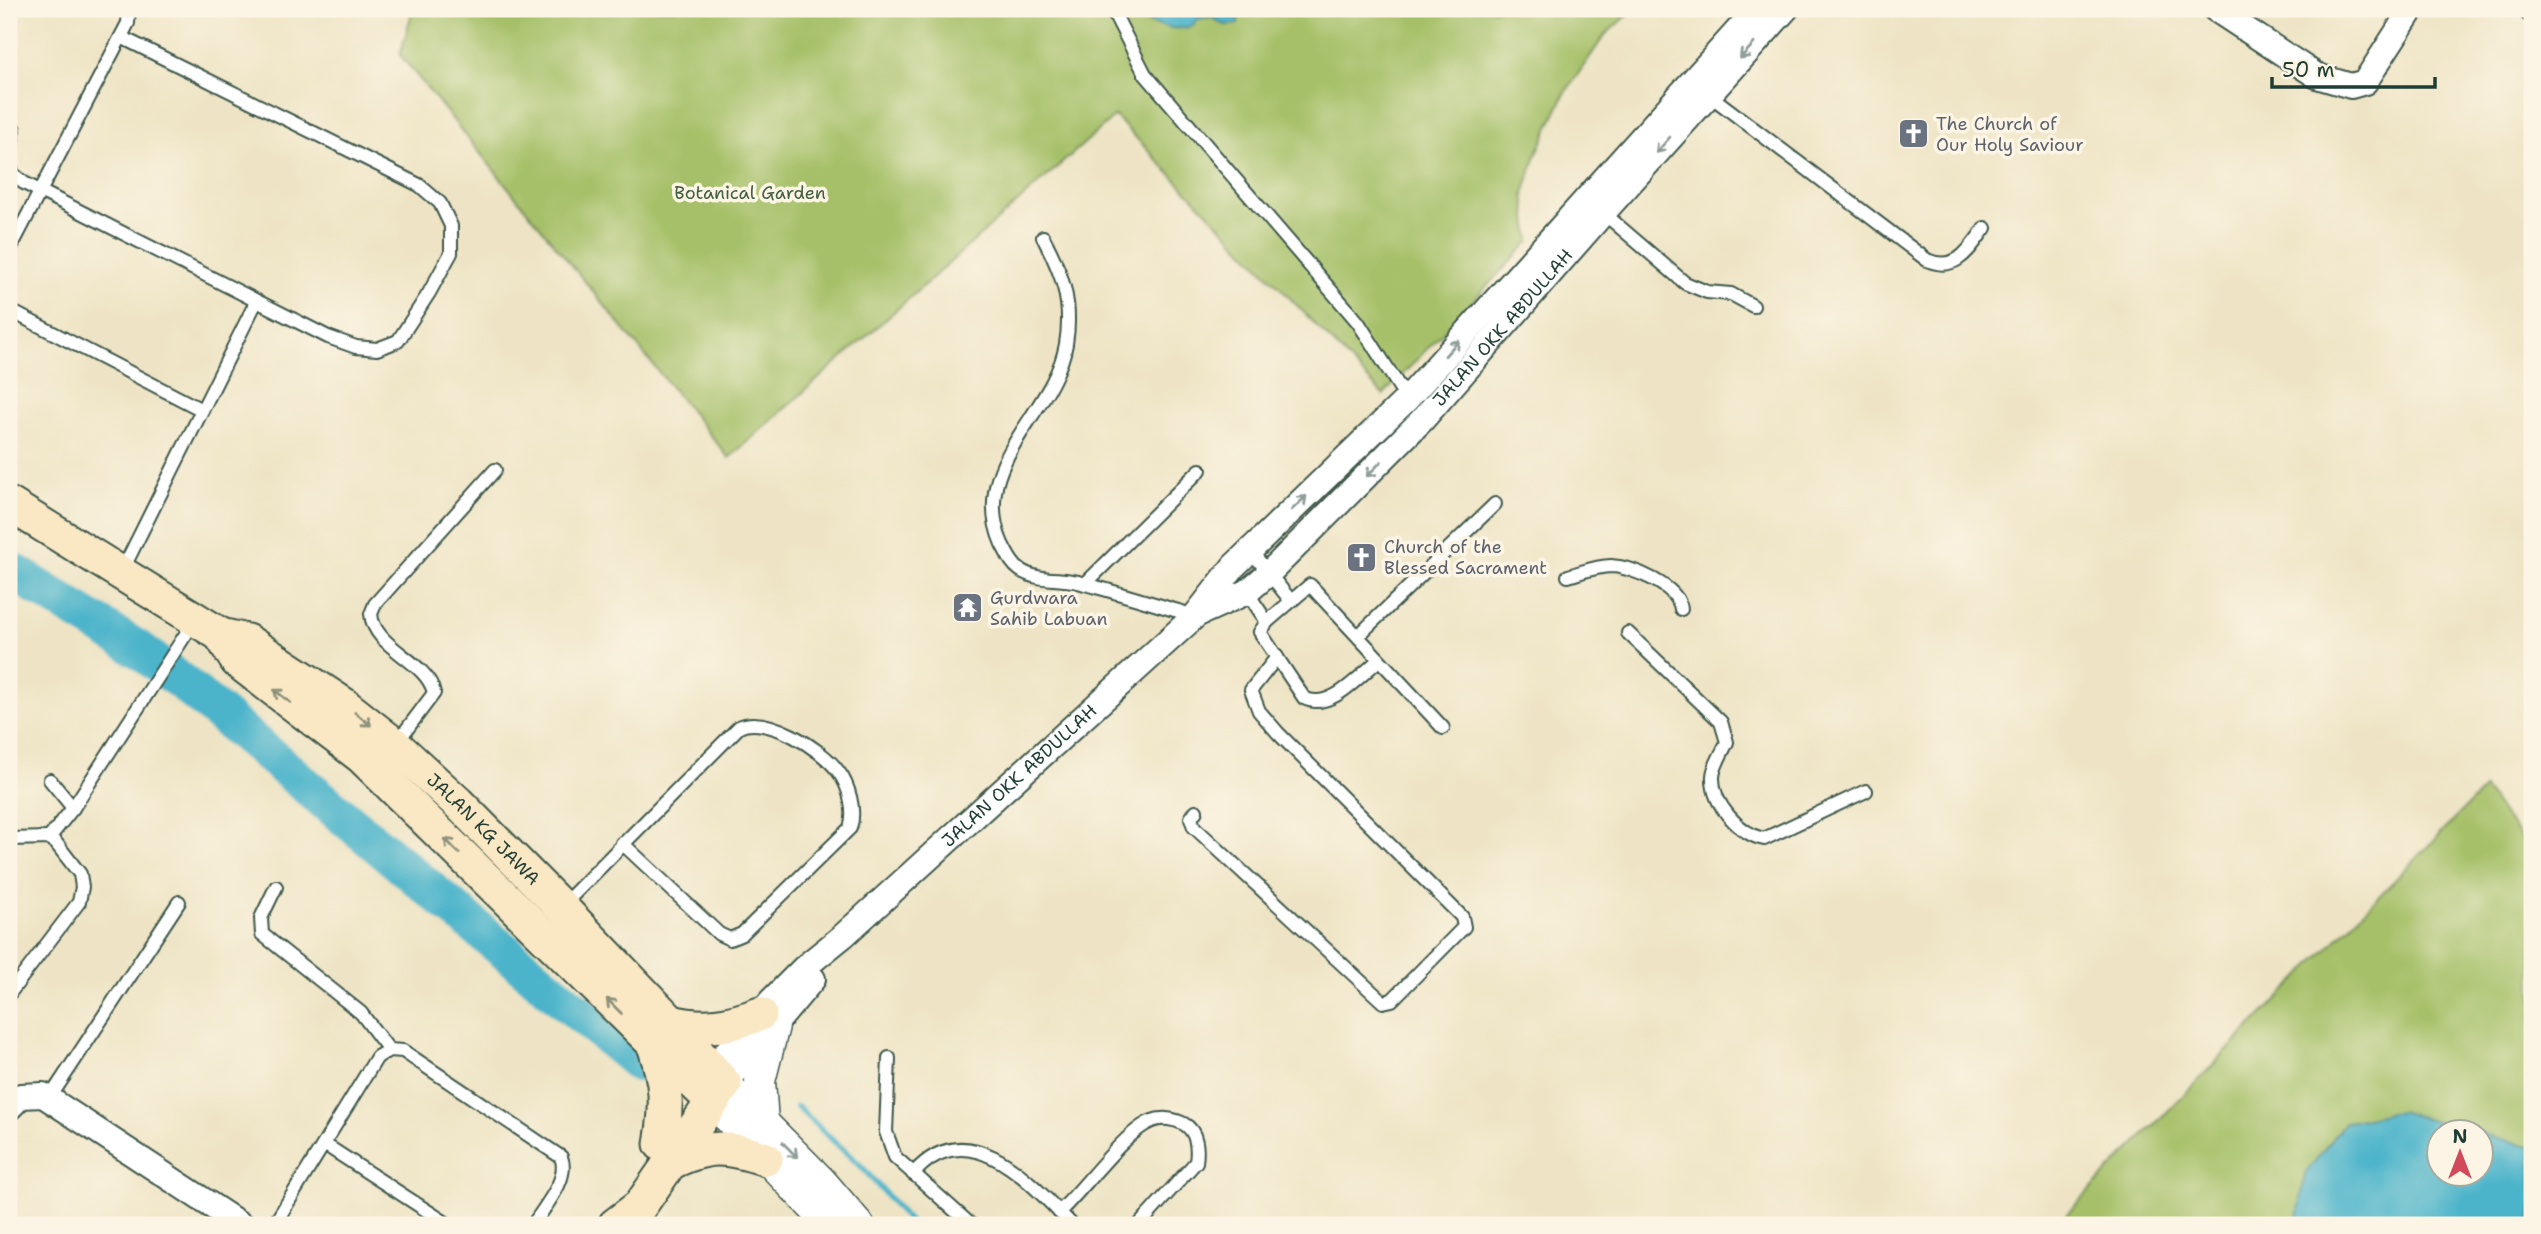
<svg xmlns="http://www.w3.org/2000/svg" width="2541" height="1234" font-family="'Shantell Sans',sans-serif">
<rect width="100%" height="100%" fill="#fcf5e5"/>
<filter id="ink" filterUnits="userSpaceOnUse"><feTurbulence type="fractalNoise" baseFrequency=".0143" numOctaves="2"/><feDisplacementMap in="SourceGraphic" scale="14" xChannelSelector="R" yChannelSelector="G"/><feConvolveMatrix kernelMatrix="1 2 1 2 8 2 1 2 1" color-interpolation-filters="sRGB"/></filter>
<filter id="wash" filterUnits="userSpaceOnUse"><feTurbulence type="fractalNoise" baseFrequency=".00686" numOctaves="4" result="noise"/><feDisplacementMap in="SourceGraphic" scale="28" xChannelSelector="R" yChannelSelector="G"/><feGaussianBlur stdDeviation="1.57" result="paint"/><feColorMatrix in="noise" values="0 0 0 0 0 0 0 0 0 0 0 0 0 0 0 0 0 1.4 0 .05"/><feComposite in="paint" operator="in"/></filter>
<g filter="url(#wash)">
<rect width="100%" height="100%" fill="#eee4c5"/>
<g fill="#a5c067" stroke="#627e4e" stroke-width="2" fill-rule="evenodd">
<polygon points="413,9 1634,9 1605,35 1565,93 1536,155 1524,194 1530,241 1383,395 1115,116 729,458 400,55"/>
<path d="M2484,789L2532,852V1225H2056ZM2440,1132H2482V1174H2440Z"/>
</g>
<g fill="#4cb4ca" stroke="#36787f" stroke-width="2" fill-rule="evenodd">
<path d="M1132,9H1227L1238,19V24L1225,25L1211,17L1196,20L1194,25C1176,33 1155,24 1137,19Z"/>
<path d="M2399,1111L2532,1147V1225H2297L2305,1174L2344,1123ZM2440,1132H2482V1174H2440Z"/>
</g>
<g fill="none" stroke-linecap="round" stroke-linejoin="round">
<polyline stroke="#4cb4ca" stroke-width="6" points="797,1107 863,1168 912,1225"/>
<polyline stroke="#4cb4ca" stroke-width="38" points="9,569 141,651 184,684 639,1063"/>
</g>
</g>
<g filter="url(#ink)">
<g fill="none" stroke-linecap="round" stroke-linejoin="round">
<defs>
<g id="service">
<polyline points="1112,9 1145,74 1358,322 1407,399"/>
<path d="M1708,94L1927,260C1957,273 1969,249 1985,228"/>
<polyline points="9,157 14,129"/>
<polyline points="9,163 13,174 24,183 328,337 356,347 377,349 398,341 429,293 451,253 451,226 440,203 419,185 121,37"/>
<polyline points="1600,210 1685,283 1707,292 1731,294 1753,306"/>
<path d="M1043,237C1062,273 1073,302 1066,344C1054,414 967,464 1002,544C1007,553 1011,564 1020,570C1038,582 1062,577 1082,583C1119,593 1157,605 1195,616"/>
<polyline points="9,251 128,23 129,9"/>
<polyline points="9,310 202,410"/>
<polyline points="1251,551 1291,601"/>
<polyline points="121,573 256,302"/>
<path d="M1568,576C1582,572 1597,566 1611,566C1633,567 1678,586 1681,609"/>
<polyline points="1085,584 1200,470"/>
<polyline points="1247,592 1267,622"/>
<path d="M1628,633L1721,722L1727,742C1723,752 1712,768 1713,779C1713,805 1740,834 1764,839L1866,791"/>
<polyline points="1358,636 1495,504"/>
<path d="M1379,660C1360,675 1330,712 1304,698L1260,632L1267,622L1310,585L1443,728"/>
<path d="M395,745L434,693C427,660 374,649 371,614L375,604L495,470"/>
<polyline points="50,780 73,808"/>
<polyline points="1196,811 1191,818 1194,827 1383,1002 1392,1000 1464,927 1462,917 1278,733 1259,711 1251,690 1277,657"/>
<polyline points="49,838 73,808 195,620"/>
<polyline points="9,839 49,838 56,843 80,874 82,887 79,902 9,994"/>
<polyline points="276,887 261,918 262,934 361,1013 389,1050"/>
<path d="M561,907L739,727C766,714 821,748 838,771C849,785 856,811 850,828L742,934L730,939L719,934L622,843"/>
<polyline points="889,1058 886,1132 895,1157 971,1225"/>
<polyline points="49,1099 179,902"/>
<polyline points="324,1144 449,1225"/>
<path d="M913,1174C969,1110 1032,1184 1072,1225"/>
<path d="M1059,1212C1083,1190 1125,1131 1152,1121C1162,1117 1175,1119 1184,1124C1197,1131 1198,1149 1196,1162L1139,1225"/>
<path d="M274,1225L377,1057L389,1050L403,1051L561,1157C570,1179 544,1207 533,1225"/>
</g>
<g id="minor">
<polyline points="2215,9 2317,76 2351,86 2365,82 2412,9"/>
<polyline points="2531,9 2532,10"/>
<path id="s1" d="M1198,614L1247,592L1269,573L1422,420L1603,213L1786,9"/>
<path id="s2" d="M711,1070L772,1000L806,966L843,936L1195,616L1234,566L1407,399L1757,9"/>
<polyline points="725,1084 813,979"/>
<polyline points="9,1108 21,1096 43,1095 241,1225"/>
</g>
<g id="tertiary">
<polyline points="725,1084 822,1182 859,1225"/>
<polyline points="712,1101 830,1225"/>
<polyline points="763,1122 760,1081 774,1026"/>
</g>
<g id="secondary">
<path id="s3" d="M9,504L221,635L247,641L343,704L395,745L458,803L561,907L671,1022L725,1084L640,1206L615,1225"/>
<polyline points="222,637 237,661 362,757 710,1099"/>
<path d="M671,1022C704,1030 729,1026 760,1014"/>
<path d="M654,1045C667,1084 668,1104 661,1144"/>
<path d="M668,1164C709,1144 724,1146 766,1159"/>
</g>
</defs>
<use href="#service" stroke="#3e564a" stroke-width="16"/>
<use href="#minor" stroke="#3e564a" stroke-width="28"/>
<use href="#tertiary" stroke="#3e564a" stroke-width="33"/>
<use href="#secondary" stroke="#3e564a" stroke-width="37"/>
<use href="#service" stroke="#fff" stroke-width="12"/>
<use href="#minor" stroke="#fff" stroke-width="24"/>
<use href="#tertiary" stroke="#fff" stroke-width="30"/>
<use href="#secondary" stroke="#fae7c3" stroke-width="33"/>
</g>
<defs><path id="oneway-shaft" d="M-6 0H5M1.5-3L5.5 0L1.5 3" fill="none" stroke-width="1.6" stroke-linecap="round" stroke-linejoin="round" transform="scale(1.75)"/></defs>
<g stroke="#8f9e9a">
<use href="#oneway-shaft" transform="translate(1747 51) rotate(133)"/>
<use href="#oneway-shaft" transform="translate(1663 145) rotate(131)"/>
<use href="#oneway-shaft" transform="translate(1452 348) rotate(-48)"/>
<use href="#oneway-shaft" transform="translate(1374 469) rotate(135)"/>
<use href="#oneway-shaft" transform="translate(1299 503) rotate(-44)"/>
<use href="#oneway-shaft" transform="translate(790 1150) rotate(45)"/>
</g>
<g stroke="#8c927c">
<use href="#oneway-shaft" transform="translate(282 696) rotate(-142)"/>
<use href="#oneway-shaft" transform="translate(363 719) rotate(39)"/>
<use href="#oneway-shaft" transform="translate(452 846) rotate(-135)"/>
<use href="#oneway-shaft" transform="translate(614 1006) rotate(-135)"/>
</g>
</g>
<defs>
<symbol id="church-square" viewBox="-11 -11 22 22"><rect x="-9" y="-9" width="18" height="18" rx="4" fill="#6b7280" stroke="#fcf5e5"/><path d="M-1.2-6h2.4v3.5h3.3v2.4h-3.3V6h-2.4V-.1h-3.3v-2.4h3.3Z" fill="#fff"/></symbol>
<symbol id="temple-square" viewBox="-11 -11 22 22"><rect x="-9" y="-9" width="18" height="18" rx="4" fill="#6b7280" stroke="#fcf5e5"/><path d="M0-6L5-2H3V0L6.5 2.5H4V6H1.5V3h-3V6H-4V2.5H-6.5L-3 0V-2H-5Z" fill="#fff"/></symbol>
</defs>
<g fill-rule="evenodd">
<use href="#church-square" x="1896" y="116" width="35" height="35"/>
<use href="#church-square" x="1344" y="540" width="35" height="35"/>
<use href="#temple-square" x="950" y="590" width="35" height="35"/>
</g>
<g text-anchor="middle" dominant-baseline="central" stroke-width="7" stroke-linejoin="round" paint-order="stroke">
<g font-size="18" fill="#5b616d" stroke="#fcf5e5" text-anchor="start">
<text x="1936" y="124">The Church of<tspan x="1936" dy="21">Our Holy Saviour</tspan></text>
<text x="1384" y="547">Church of the<tspan x="1384" dy="21">Blessed Sacrament</tspan></text>
<text x="990" y="598">Gurdwara<tspan x="990" dy="21">Sahib Labuan</tspan></text>
</g>
<g font-size="18" fill="#405e41" stroke="#fcf5e5">
<text x="750" y="193">Botanical Garden</text>
</g>
<g font-size="18" fill="#1f3d34" stroke="#fcf5e5">
<text stroke="none"><textPath href="#s1" startOffset="422">JALAN OKK ABDULLAH</textPath></text>
<text stroke="none"><textPath href="#s2" startOffset="427">JALAN OKK ABDULLAH</textPath></text>
<text stroke="none"><textPath href="#s3" startOffset="579">JALAN KG JAWA</textPath></text>
</g>
</g>
<rect width="2541" height="1234" fill="none" stroke="#fcf5e5" stroke-width="35"/>
<g transform="translate(2460 1153)"><circle r="33" fill="#fcf5e5" stroke="#a4ab9e" stroke-width="2"/>
<path d="M0-5L12 26L0 18L-12 26Z" fill="#d1495b"/>
<text y="-10" font-size="19" font-weight="bold" text-anchor="middle" fill="#1f3d34">N</text>
</g>
<path d="M2272 77v10h163v-10" fill="none" stroke="#1f3d34" stroke-width="3.5"/>
<text x="2282" y="77" font-size="21" fill="#1f3d34" stroke="#fcf5e5" stroke-width="5" paint-order="stroke">50 m</text>
</svg>
